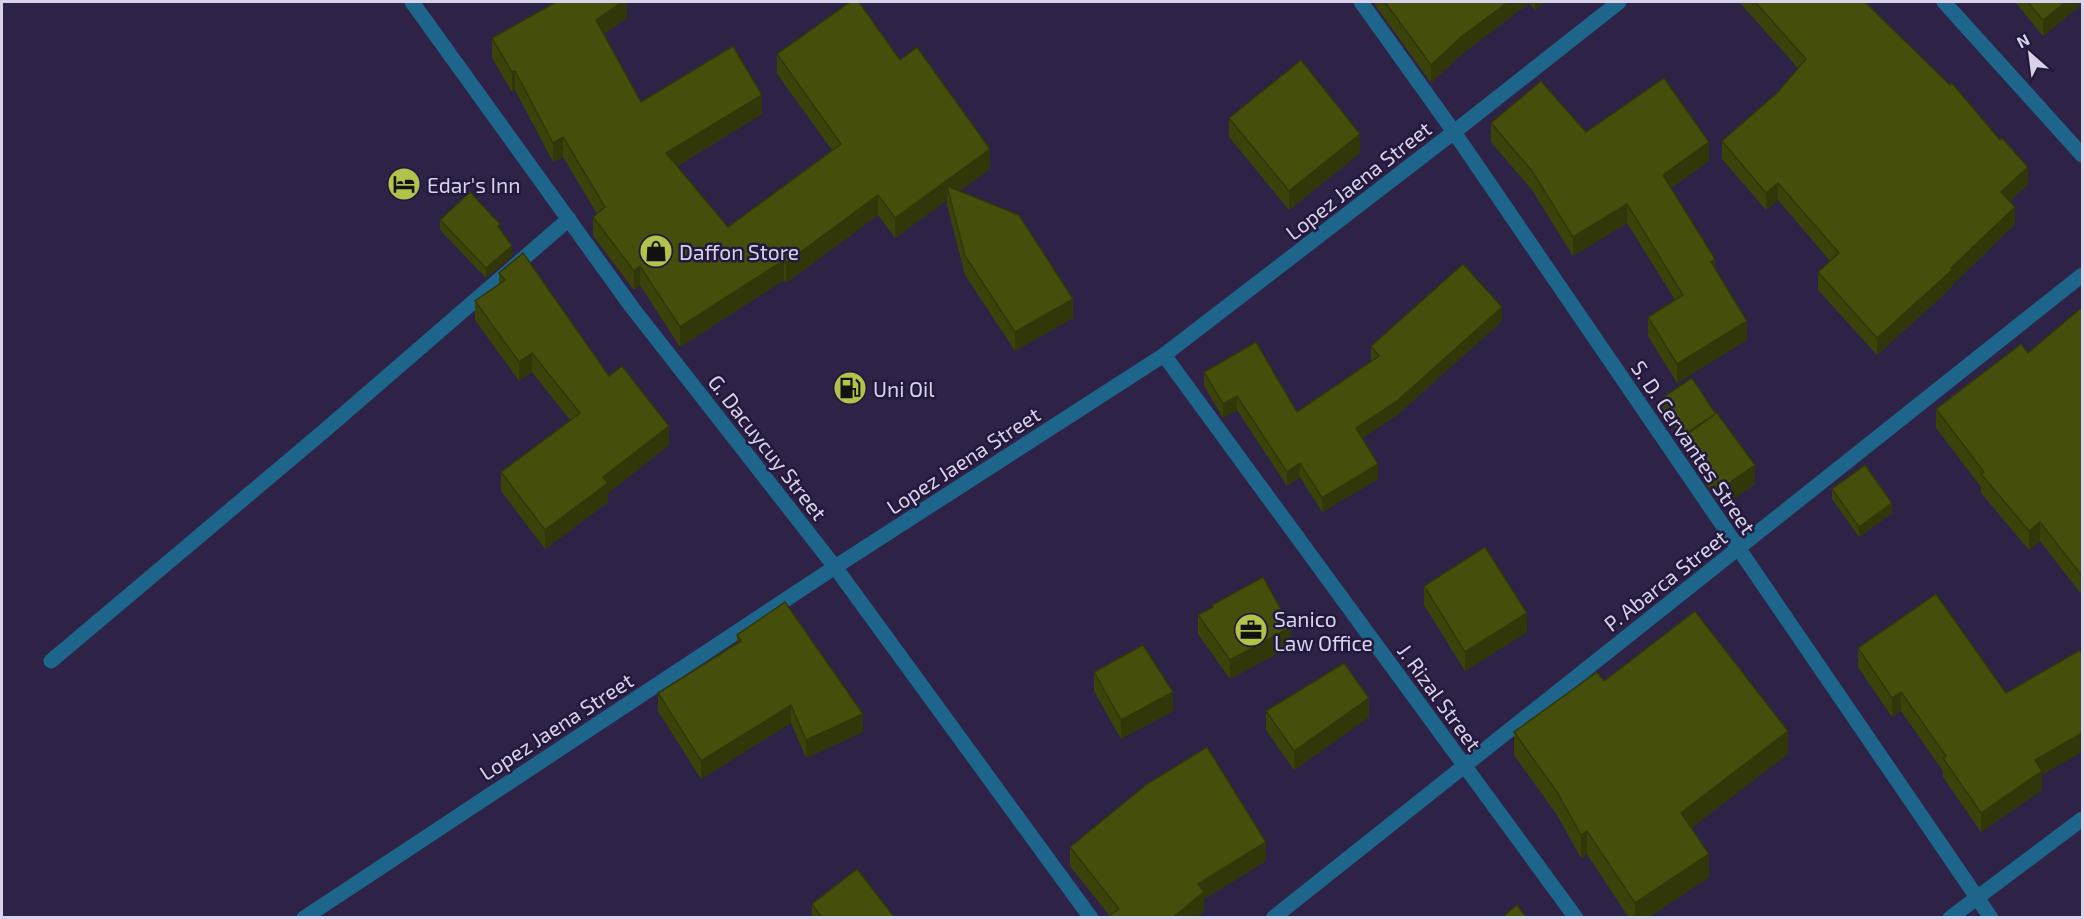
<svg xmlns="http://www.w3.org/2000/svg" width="2084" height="919" font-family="'Exo 2',sans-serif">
<rect width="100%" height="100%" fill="#2e2246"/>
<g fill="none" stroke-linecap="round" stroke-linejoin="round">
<g stroke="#1d658a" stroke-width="15">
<polyline points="412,2 631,306 835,567 1091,918"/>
<polyline points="1361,2 1454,132 1991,918"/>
<polyline points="1944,2 2082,155"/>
<polyline points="1164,355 1576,918"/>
<polyline points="51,661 324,431 569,219"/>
<polyline points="304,918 835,567 1164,355 1454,132 1619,2"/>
<polyline points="1273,918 2082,275"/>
<polyline points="1950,918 2082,819"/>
</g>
</g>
<g fill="#3c430a">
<polygon points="627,2 627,18 604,34 641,102 762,114 677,166 728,227 832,150 777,74 777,54 900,60 990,169 959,191 1073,318 1015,351 965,275 947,205 947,200 895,238 878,215 786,283 784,280 680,347 640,285 634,290 593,236 593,217 597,214 563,157 553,162 515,90 512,92 492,58 492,38"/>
<polygon points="1373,2 1545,2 1535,10 1529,3 1461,55 1431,83"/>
<polygon points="1739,2 1865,2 2028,184 2010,201 2015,224 1952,285 1952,287 1877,355 1818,290 1818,272 1830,261 1778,200 1766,210 1722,159 1722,141 1778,92 1798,68"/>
<polygon points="2015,2 2082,2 2082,4 2043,36"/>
<polygon points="1229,118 1360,153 1289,210 1229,137"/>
<polygon points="1491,123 1586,132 1709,161 1671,188 1715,270 1747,340 1677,383 1648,336 1648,317 1675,300 1627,223 1573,256 1532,190 1491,142"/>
<polygon points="440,220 500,229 512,256 486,278 440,230"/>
<polygon points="499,273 609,376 669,445 608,493 608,502 545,549 501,491 501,472 570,420 532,372 519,381 475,320 475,301 499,285"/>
<polygon points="2082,307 2082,595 2040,541 2029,550 1981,493 1981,487 1936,428 1936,409 2028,353"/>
<polygon points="1502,321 1397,415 1362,438 1378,479 1322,512 1300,477 1287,486 1237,410 1223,418 1204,386 1204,372 1297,412 1372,361 1371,360 1371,346"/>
<polygon points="1662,398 1755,484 1722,507 1686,454 1686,444 1662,408"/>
<polygon points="1832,489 1892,513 1859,537 1832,499"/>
<polygon points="1424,586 1527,632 1465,671 1424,605"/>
<polygon points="1212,605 1291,646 1230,679 1198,634 1198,615 1212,607"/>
<polygon points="737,635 863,732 806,758 791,723 701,779 658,711 658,693 737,644"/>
<polygon points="1858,648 2042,775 2042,790 1981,832 1943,777 1943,771 1901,711 1892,717 1858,667"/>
<polygon points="1094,672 1173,711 1121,739 1094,691"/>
<polygon points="1604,681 1788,754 1691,828 1709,877 1648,918 1629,918 1587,854 1581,858 1557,815 1514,755 1514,732"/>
<polygon points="1266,711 1369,717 1294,770 1266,730"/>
<polygon points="1070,847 1266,861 1204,899 1204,911 1196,918 1106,918 1109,915 1070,866"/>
<polygon points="812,904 895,918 812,918"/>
</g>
<g fill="#313708">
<polygon points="622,2 627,2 627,18 596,39 596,20"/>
<polygon points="1508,2 1529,2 1529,3 1461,55 1431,83 1431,65 1461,37"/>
<polygon points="1535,2 1545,2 1535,10"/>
<polygon points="2066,2 2082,2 2082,4 2043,36 2043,20"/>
<polygon points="515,71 515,90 512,92 512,72"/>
<polygon points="762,95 762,114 666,172 666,153"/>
<polygon points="1360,134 1360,153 1289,210 1289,191"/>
<polygon points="563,137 563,157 553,162 553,143"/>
<polygon points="1709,142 1709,161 1663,193 1663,175"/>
<polygon points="990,149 990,169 950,198 947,186 947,200 895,238 895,218"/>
<polygon points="2028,167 2028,184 2001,209 2001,192"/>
<polygon points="1778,183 1778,200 1766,210 1766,193"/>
<polygon points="878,195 878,215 786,283 786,263"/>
<polygon points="1627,204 1627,223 1573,256 1573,237"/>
<polygon points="2015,207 2015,224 1952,285 1952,287 1877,355 1877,338"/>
<polygon points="512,246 512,256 486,278 486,268"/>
<polygon points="1715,259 1715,278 1711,262"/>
<polygon points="784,260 784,280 680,347 680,327"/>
<polygon points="640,266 640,285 634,290 634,271"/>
<polygon points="1073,299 1073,318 1015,351 1015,332"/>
<polygon points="1502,307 1502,321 1397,415 1356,443 1356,428"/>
<polygon points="1747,321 1747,340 1677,383 1677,364"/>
<polygon points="532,353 532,372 519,381 519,362"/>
<polygon points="1237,396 1237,410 1223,418 1223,404"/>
<polygon points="669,426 669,445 608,493 608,502 545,549 545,530 603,477"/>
<polygon points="1300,463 1300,477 1287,486 1287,472"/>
<polygon points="1378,464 1378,479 1322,512 1322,498"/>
<polygon points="1755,465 1755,484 1722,507 1722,488"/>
<polygon points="1892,503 1892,513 1859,537 1859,527"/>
<polygon points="2040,522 2040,541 2029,550 2029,531"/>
<polygon points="1527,613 1527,632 1465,671 1465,652"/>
<polygon points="1291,627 1291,646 1230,679 1230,660"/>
<polygon points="1173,692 1173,711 1121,739 1121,720"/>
<polygon points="1901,692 1901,711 1892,717 1892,698"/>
<polygon points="1369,698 1369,717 1294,770 1294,751"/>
<polygon points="791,705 791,723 701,779 701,761"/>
<polygon points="863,714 863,732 806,758 806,740"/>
<polygon points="1788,731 1788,754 1681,836 1681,813"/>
<polygon points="2082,733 2082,752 2042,775 2042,790 1981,832 1981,813 2035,760"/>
<polygon points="1587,831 1587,854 1581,858 1581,835"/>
<polygon points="1266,842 1266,861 1204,899 1204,911 1196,918 1172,918 1198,884"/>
<polygon points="1709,854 1709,877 1648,918 1635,918 1635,903"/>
</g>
<g fill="#464e0c" stroke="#313708" stroke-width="1.5">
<polygon points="556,2 622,2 596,20 641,102 733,46 762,95 666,153 728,227 841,144 777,54 850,2 859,2 900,60 917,47 990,149 895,218 878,195 786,263 784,260 680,327 640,266 634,271 593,217 605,207 563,137 553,143 515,71 512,72 492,38"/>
<polygon points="1385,2 1508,2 1461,37 1431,65"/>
<polygon points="1755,2 1865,2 1950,85 1952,83 2000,140 2002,138 2028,167 2001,192 2015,207 1951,268 1952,270 1877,338 1818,272 1839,253 1778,183 1766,193 1722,141 1778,92 1806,59"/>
<polygon points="2028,2 2066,2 2043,20"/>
<polygon points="1301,60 1360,134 1289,191 1229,118"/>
<polygon points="1664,78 1709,142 1663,175 1715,259 1711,262 1747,321 1677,364 1648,317 1683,295 1627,204 1573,237 1532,171 1491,123 1541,81 1586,132"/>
<polygon points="947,186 1019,215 1073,299 1015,332 965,256"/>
<polygon points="470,192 500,224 498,226 512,246 486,268 440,220"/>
<polygon points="523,253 609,376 622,366 669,426 603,477 608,483 545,530 501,472 580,413 532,353 519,362 475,301 505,280 499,273"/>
<polygon points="1463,264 1502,307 1397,401 1356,428 1378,464 1322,498 1300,463 1287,472 1237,396 1223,404 1204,372 1256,342 1297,412 1379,356 1371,346"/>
<polygon points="2082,307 2082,576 2040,522 2029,531 1981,474 1984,472 1936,409 2021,344 2028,353"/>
<polygon points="1692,378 1716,414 1685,434 1662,398"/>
<polygon points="1717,413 1755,465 1722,488 1686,435"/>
<polygon points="1865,465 1892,503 1859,527 1832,489"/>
<polygon points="1485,547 1527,613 1465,652 1424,586"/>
<polygon points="1263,577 1291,627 1230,660 1198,615 1213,607 1212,605"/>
<polygon points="1936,594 2006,693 2080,650 2082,655 2082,733 2035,760 2042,771 1981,813 1943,758 1946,756 1901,692 1892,698 1858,648"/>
<polygon points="785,602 863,714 806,740 791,705 701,761 658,693 741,641 737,635"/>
<polygon points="1695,611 1788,731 1681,813 1709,854 1635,903 1587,831 1581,835 1557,792 1514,732 1597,672 1604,681"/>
<polygon points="1143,645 1173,692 1121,720 1094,672"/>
<polygon points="1344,663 1369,698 1294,751 1266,711"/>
<polygon points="1207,747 1266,842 1198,884 1204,892 1172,918 1106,918 1119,909 1070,847 1147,784"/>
<polygon points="857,869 895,918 822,918 812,904"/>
<polygon points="1517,905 1527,918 1501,918"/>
</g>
<defs>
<symbol id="hotel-disc" viewBox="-11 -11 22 22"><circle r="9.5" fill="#b2c34c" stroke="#24193c"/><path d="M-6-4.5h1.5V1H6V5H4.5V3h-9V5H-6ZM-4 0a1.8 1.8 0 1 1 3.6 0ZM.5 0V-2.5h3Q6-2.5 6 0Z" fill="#111"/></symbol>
<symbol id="shop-disc" viewBox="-11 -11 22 22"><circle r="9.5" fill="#b2c34c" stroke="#24193c"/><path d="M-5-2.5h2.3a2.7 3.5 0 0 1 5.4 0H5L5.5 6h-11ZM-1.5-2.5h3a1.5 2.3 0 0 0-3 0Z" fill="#111"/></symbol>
<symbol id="fuel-disc" viewBox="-11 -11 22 22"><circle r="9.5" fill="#b2c34c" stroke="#24193c"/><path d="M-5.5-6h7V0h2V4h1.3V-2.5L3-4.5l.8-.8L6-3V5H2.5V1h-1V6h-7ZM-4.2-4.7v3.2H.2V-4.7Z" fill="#111"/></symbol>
<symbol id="office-disc" viewBox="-11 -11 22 22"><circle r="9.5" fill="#b2c34c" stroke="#24193c"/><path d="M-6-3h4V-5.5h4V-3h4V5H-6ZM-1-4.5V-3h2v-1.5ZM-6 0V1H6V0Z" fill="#111"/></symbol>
</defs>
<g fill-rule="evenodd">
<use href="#hotel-disc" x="385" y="165" width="38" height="38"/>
<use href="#shop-disc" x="637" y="232" width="38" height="38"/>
<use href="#fuel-disc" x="831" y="369" width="38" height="38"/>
<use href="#office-disc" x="1232" y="611" width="38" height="38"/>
</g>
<g text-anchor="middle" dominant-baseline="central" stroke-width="5" stroke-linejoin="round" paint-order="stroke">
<g font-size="21" fill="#d8d3ea" stroke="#24193c">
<text transform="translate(1358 180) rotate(-38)">Lopez Jaena Street</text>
<text transform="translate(768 447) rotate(52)">G. Dacuycuy Street</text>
<text transform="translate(1694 447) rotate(56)">S. D. Cervantes Street</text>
<text transform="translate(963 460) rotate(-33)">Lopez Jaena Street</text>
<text transform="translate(1665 580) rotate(-38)">P. Abarca Street</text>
<text transform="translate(1440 697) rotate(54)">J. Rizal Street</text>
<text transform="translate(556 726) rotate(-33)">Lopez Jaena Street</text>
</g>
<g font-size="21" fill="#d8d3ea" stroke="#24193c" text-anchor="start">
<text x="427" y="184">Edar's Inn</text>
<text x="679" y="251">Daffon Store</text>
<text x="873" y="388">Uni Oil</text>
<text x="1274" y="618">Sanico<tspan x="1274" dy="24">Law Office</tspan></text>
</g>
</g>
<rect width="2084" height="919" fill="none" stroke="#d8d3ea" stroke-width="6"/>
<g transform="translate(2030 54) rotate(332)" stroke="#24193c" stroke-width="4.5" paint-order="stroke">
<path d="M0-4.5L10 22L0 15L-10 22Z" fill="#d8d3ea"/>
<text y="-9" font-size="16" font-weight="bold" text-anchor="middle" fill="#d8d3ea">N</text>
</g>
</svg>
